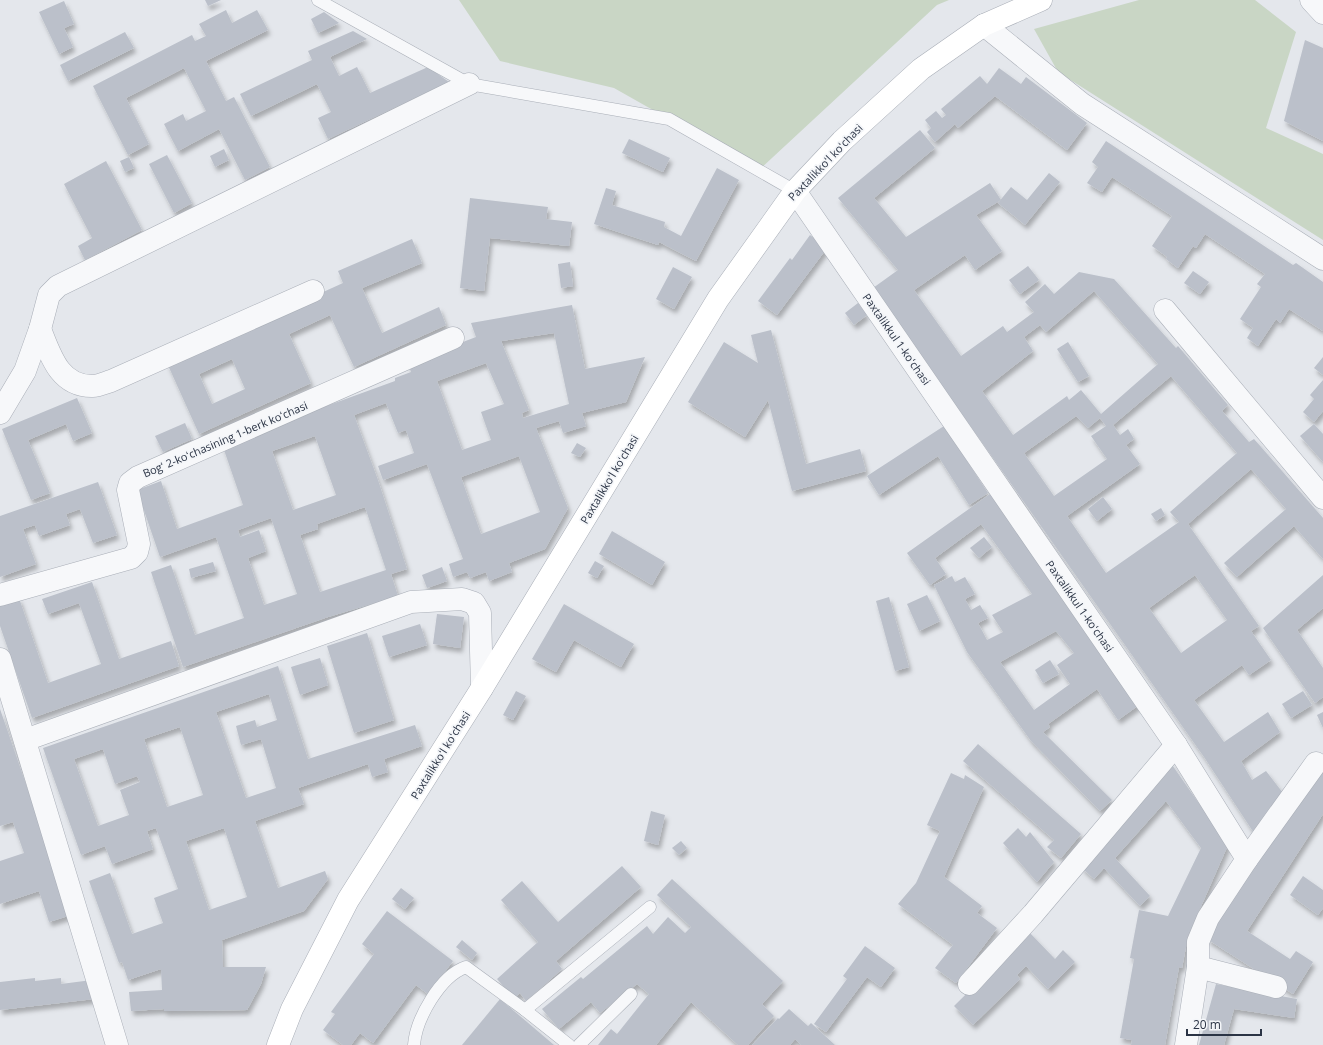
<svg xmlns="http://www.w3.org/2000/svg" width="1323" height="1045" font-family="'Open Sans',sans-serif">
<defs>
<filter id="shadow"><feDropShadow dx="2.5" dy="4.5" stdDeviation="2" flood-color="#0004"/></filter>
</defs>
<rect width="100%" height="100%" fill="#e4e7ec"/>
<g fill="#c9d6c5">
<polygon points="459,0 949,0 937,5 759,170 614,88 500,61"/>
<polygon points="1139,0 1255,0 1296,32 1266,128 1323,154 1323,240 1058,72 1034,29"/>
</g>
<g fill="#bbc0ca" fill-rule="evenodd" filter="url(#shadow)">
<polygon points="205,0 221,0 208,6"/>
<polygon points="64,1 74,24 64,28 73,47 59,54 39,12"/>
<polygon points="226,10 232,23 257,10 268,30 206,61 226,101 234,97 270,167 245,180 219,129 178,151 164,124 183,114 186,121 206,111 184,68 126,98 149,144 128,155 93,86 192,35 195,41 206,36 199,24"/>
<polygon points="324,12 339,23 318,33 311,19"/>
<polygon points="353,31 367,39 330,57 339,76 357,67 370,93 428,67 449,82 328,139 318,118 331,112 317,84 251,116 240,94 312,60 308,51"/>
<polygon points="125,32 134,48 68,81 60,65"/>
<polygon points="1305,40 1323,48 1323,141 1284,121"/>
<polygon points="999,68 1021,84 1026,77 1087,123 1067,150 995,96 958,128 955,124 935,142 927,132 931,128 925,120 936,111 942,118 946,115 941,109 980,76 987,84"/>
<path d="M920,130L935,148L874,198L906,237L990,183L1001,200L976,215L1002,251L975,270L965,255L914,290L961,356L1003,326L1007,332L1034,312L1025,302L1045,284L1054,294L1079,272L1114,279L1176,348L1178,346L1228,405L1222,411L1249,442L1254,439L1323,518V559L1294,526L1237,577L1224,563L1286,509L1251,469L1188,524L1259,626L1251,631L1271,660L1249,675L1242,665L1194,700L1224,742L1268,712L1280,732L1241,761L1252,780L1266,771L1283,793L1254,833L1204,757L873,288L898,270L838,198ZM1094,291L1158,364L1101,414L1081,390L1069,400L1067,396L1013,435L982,391L1033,351L1024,337L1040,325L1046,332ZM1171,376L1237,453L1170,512L1179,522L1106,573L1067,516L1140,464L1126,445L1134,439L1128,429L1120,435L1113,425ZM1076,416L1088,428L1100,418L1106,426L1091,436L1107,459L1054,496L1024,453ZM1195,575L1227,620L1181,653L1149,608Z"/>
<polygon points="629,139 670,158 663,172 622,153"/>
<polygon points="1106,141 1293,265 1296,263 1323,282 1323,331 1289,309 1280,323 1276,319 1258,346 1247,338 1253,328 1240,319 1261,287 1257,284 1265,274 1205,234 1196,248 1193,246 1178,268 1166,259 1167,257 1152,246 1172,216 1112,177 1102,192 1087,183 1098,167 1092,162"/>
<polygon points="224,149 229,160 215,167 210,156"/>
<polygon points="167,155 192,203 174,213 149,164"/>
<polygon points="129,157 134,168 125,172 120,161"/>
<polygon points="106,161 142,230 85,260 78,246 92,238 64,184"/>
<polygon points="717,168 739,180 696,261 659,242 658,245 594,224 606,188 616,191 612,205 665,222 664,227 681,236"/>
<polygon points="1049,173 1060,182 1025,225 998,203 1011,187 1027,200"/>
<polygon points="470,198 548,207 546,219 572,222 569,246 490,238 484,291 460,288"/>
<polygon points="810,235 827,248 777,315 758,301 790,258 792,260"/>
<path d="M412,239L422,263L362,288L382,333L439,307L446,325L354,367L330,315L289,334L311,383L199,434L167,363L343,283L338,271ZM232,359L245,389L212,404L199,374Z"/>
<polygon points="570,262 573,286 561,288 558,264"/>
<polygon points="1028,266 1039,280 1020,294 1009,280"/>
<polygon points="673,267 692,277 674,309 656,299"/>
<polygon points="1193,271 1209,282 1200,294 1184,283"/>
<polygon points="858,303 867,315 854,325 845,313"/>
<path d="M572,305L585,369L645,357L626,402L582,413L586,426L563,433L559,421L536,428L568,508L545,549L509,563L512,572L489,581L486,572L470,578L467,572L453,577L449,564L463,559L427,464L383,480L378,466L414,453L406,430L398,433L386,403L354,415L378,480L407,569L391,574L398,596L328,617L183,667L151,572L171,565L195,635L244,618L216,537L160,557L137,490L161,481L177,529L243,505L222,444L395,381V378L411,372L408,363L476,337L471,323ZM554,333L569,404L523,418L522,413L529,410L501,341ZM486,363L504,404L481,412L491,440L462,450L437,381ZM315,436L336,495L293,510L272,451ZM519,456L540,512L481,534L461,477ZM365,507L386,570L320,592L300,535L318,529L317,524ZM271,518L297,594L264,605L248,558L266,551L259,530L240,537L238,530Z"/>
<polygon points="771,330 806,464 860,449 866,471 792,491 768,400 745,437 688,402 724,342 758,363 751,335"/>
<polygon points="1068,342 1089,376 1078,382 1057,349"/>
<polygon points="1323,357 1323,375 1314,368"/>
<polygon points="1323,380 1323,411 1314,422 1303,412 1314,399 1310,395"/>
<polygon points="77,398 92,433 73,441 66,424 28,440 50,493 31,500 2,429"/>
<polygon points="185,423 192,439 163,452 155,436"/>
<polygon points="1314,424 1323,434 1323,462 1300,436"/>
<polygon points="944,426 988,493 969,505 938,456 879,495 867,476"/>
<polygon points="577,443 586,448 580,457 571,453"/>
<polygon points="98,482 117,535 93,543 80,509 66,514 70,525 39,536 35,525 23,529 36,564 0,577 0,516"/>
<path d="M990,494L1139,705L1118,720L1097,689L1048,724L1050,727L1043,732L1112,800L1100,811L1031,741L967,652L934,585L952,576L955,582L965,577L975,594L965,599L971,610L980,605L988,618L978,623L987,640L1003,632L992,615L1032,594L981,524L935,558L946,574L930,585L907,553ZM1056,631L1074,653L1057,665L1070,684L1034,710L1000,662Z"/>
<polygon points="1103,497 1112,509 1097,521 1088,509"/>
<polygon points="1161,508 1165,515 1156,521 1151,514"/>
<polygon points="612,531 665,562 652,585 599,554"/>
<polygon points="984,537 992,547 979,558 970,548"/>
<polygon points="595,561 604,566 597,578 588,573"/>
<polygon points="213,562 216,571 191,578 189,569"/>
<polygon points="442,567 447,581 427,588 422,575"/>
<polygon points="1323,575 1323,608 1297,630 1323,668 1323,697 1315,703 1263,628"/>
<polygon points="92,582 119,659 171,641 179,666 32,718 0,626 0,605 19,598 48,683 101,664 79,603 48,614 42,599"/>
<polygon points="927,595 940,621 919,631 907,604"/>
<polygon points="889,597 909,667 895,671 876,601"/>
<polygon points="564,604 634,644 621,667 574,640 556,672 532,659"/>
<polygon points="437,614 464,617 460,648 433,644"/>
<polygon points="420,624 427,645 389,657 382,636"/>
<polygon points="367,633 394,720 354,733 327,646"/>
<polygon points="320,658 328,685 300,695 291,667"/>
<polygon points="1050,660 1059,674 1043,683 1035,670"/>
<path d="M278,666L308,759L415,725L422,746L384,759L388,772L372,777L368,764L298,788L304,804L255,821L278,888L325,871L328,879L304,911L222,940L223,967H266L261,984L247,1010L164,1011V1009L131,1011L129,992L162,990L161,969L128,980L122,962L119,963L89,881L110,873L132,934L163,923L154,898L178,889L156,828L147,831L153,849L112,864L105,846L81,855L43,748ZM269,694L277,720L257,727L255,720L236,726L241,745L261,739L276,788L246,798L216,712ZM180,727L203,795L167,807L144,739ZM103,749L115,784L137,776L140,782L120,790L129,815L98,826L74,759ZM224,828L247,897L209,910L186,841Z"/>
<polygon points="516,691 526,696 513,720 503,715"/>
<polygon points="1303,691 1312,705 1291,718 1282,704"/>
<polygon points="0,709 71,915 49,922 39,891 0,904 0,861 24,853 13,822 0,826"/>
<polygon points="1323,712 1323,728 1317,715"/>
<polygon points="978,744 1081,834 1061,858 1047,847 1054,840 963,761"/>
<polygon points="1170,762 1228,845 1188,936 1182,968 1179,967 1165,1045 1131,1045 1132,1040 1120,1038 1134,959 1130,958 1139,910 1168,916 1201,848 1166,801 1115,858 1150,896 1140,906 1104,868 1094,879 1081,867"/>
<polygon points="1323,765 1323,814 1247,931 1290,959 1296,951 1313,962 1293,994 1207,939 1288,813"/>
<polygon points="951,773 964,779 965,775 984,787 944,877 982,906 977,913 997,928 956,983 935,968 953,945 898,904 916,883 940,831 927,825"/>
<polygon points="651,811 665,815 658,845 644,841"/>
<polygon points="1018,828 1026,837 1030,832 1054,862 1037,882 1003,843"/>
<polygon points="681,841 687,848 679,855 672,848"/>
<polygon points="622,866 641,887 556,961 562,969 542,987 526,1001 520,993 514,998 497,979 538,942 501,900 522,881 558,922"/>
<polygon points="1303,876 1323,890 1323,908 1318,915 1290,895"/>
<polygon points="672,879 783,981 762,1004 774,1016 748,1045 738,1045 691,1002 656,1045 598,1045 611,1029 617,1034 649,994 637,984 600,1013 591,1002 559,1029 542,1009 581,977 583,979 647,926 653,934 668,917 685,933 691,927 657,895"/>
<polygon points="401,888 414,898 405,909 392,899"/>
<polygon points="387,911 453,961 428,994 416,985 373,1043 360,1033 351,1045 343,1045 323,1030 335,1014 331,1012 374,954 362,944"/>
<polygon points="1029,932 1055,959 1063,950 1075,962 1048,989 1026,966 1017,975 1020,979 973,1025 954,1006"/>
<polygon points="462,940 477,953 472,960 456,947"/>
<polygon points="865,946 895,968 881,987 867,977 826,1032 814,1024 847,979 843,976"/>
<polygon points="35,978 35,981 61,978 61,984 92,980 94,999 0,1010 0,982"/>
<polygon points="1216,984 1297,999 1294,1018 1234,1009 1224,1045 1199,1045"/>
<polygon points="500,999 554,1045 462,1045"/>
<polygon points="789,1009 808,1026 811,1023 835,1045 801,1045 795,1039 790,1045 752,1045 778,1018 779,1019"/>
</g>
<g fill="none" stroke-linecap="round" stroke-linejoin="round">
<defs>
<g id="lane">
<polyline points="318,0 469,84 669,119 795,191"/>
<path d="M414,1045C416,1019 440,976 466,967L525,1010"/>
<polyline points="569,1045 525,1010 650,907"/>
<polyline points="579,1045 631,994"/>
</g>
<g id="street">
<polyline points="1311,0 1323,13"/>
<polyline points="984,25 1082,104 1323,259"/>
<polyline points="795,191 1176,745 1247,859 1208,918 1198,942 1198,967 1186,1045"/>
<polyline points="1165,310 1323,498"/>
<path d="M40,329C50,354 59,387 93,386C98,386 105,383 111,381L313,291"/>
<polyline points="0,413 25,371 40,329 49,295 58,286 469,84"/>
<polyline points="0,595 131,558 137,552 139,544 128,490 130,483 138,477 453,338"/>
<polyline points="0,659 117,1045"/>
<polyline points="25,740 411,602 462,599 474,603 480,613 482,688"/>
<polyline points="1247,859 1316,763"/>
<polyline points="1198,967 1276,987"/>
<polyline points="969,984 1033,914 1176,745"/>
</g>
<polyline id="secondary" points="278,1045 292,1009 348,900 482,688 718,299 795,191 842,141 921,69 984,25 1041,0"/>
</defs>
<use href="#lane" stroke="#a9aeb7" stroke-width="13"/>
<use href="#street" stroke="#a9aeb7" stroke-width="23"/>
<use href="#secondary" stroke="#a9aeb7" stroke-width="23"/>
<use href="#lane" stroke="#f7f8fa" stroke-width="12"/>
<use href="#street" stroke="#f7f8fa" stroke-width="22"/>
<use href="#secondary" stroke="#fff" stroke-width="22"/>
</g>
<g text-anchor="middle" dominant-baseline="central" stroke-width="3.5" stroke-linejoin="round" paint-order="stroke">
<g font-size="11" fill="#2b3445" stroke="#f4f6f9">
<text transform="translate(825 162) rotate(-46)">Paxtalikkoʻl koʻchasi</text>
<text transform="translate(897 339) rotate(55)">Paxtalikkul 1-koʻchasi</text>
<text transform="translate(225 439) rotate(-23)">Bogʻ 2-koʻchasining 1-berk koʻchasi</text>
<text transform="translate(609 479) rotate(-59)">Paxtalikkoʻl koʻchasi</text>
<text transform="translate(1080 606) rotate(55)">Paxtalikkul 1-koʻchasi</text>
<text transform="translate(440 755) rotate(-58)">Paxtalikkoʻl koʻchasi</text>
</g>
</g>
<path d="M1187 1029v6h74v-6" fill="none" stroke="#2b3445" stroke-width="2"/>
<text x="1193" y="1029" font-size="12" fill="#2b3445" stroke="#f4f6f9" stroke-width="3" paint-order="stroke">20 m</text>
</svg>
